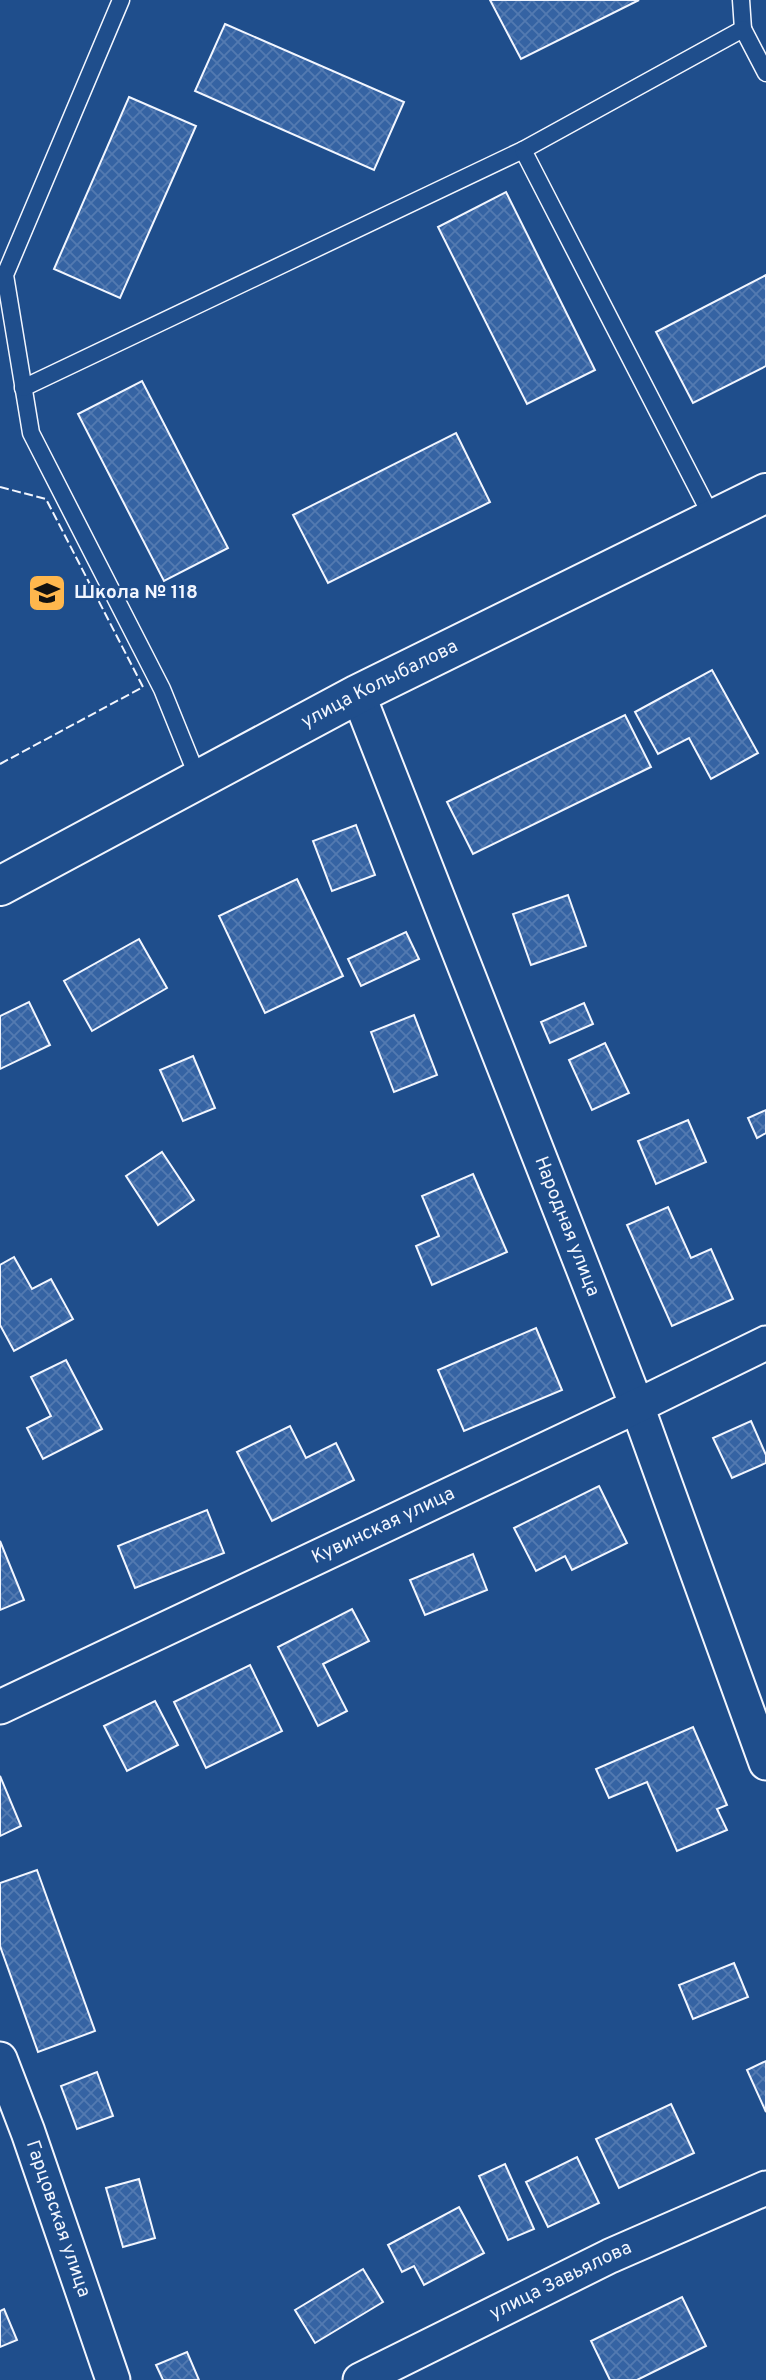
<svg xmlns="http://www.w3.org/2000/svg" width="766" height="2380" font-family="Overpass,sans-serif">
<defs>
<pattern id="building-cross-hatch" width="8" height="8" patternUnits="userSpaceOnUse" patternTransform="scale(1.75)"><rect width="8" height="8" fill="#3563a3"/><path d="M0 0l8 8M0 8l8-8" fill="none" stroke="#537ab1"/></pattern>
</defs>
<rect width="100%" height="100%" fill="#1f4e8c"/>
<g fill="url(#building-cross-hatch)" stroke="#f2f6ff" stroke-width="2">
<polygon points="490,0 639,0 521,59"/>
<polygon points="225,24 404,102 374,170 195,91"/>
<polygon points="129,97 196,126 120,298 54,269"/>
<polygon points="506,192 595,370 527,404 438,227"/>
<polygon points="766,275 766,366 693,403 656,332"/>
<polygon points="142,381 228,548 164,581 78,414"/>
<polygon points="456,433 490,502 328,583 293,515"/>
<polygon points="712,670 758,753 711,779 689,738 658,754 635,712"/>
<polygon points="625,715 651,767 473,854 447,802"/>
<polygon points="356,825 375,875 332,891 313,841"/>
<polygon points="297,879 343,976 265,1013 219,916"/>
<polygon points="568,895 586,946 531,965 513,914"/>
<polygon points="406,932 419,959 361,986 348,959"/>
<polygon points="139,939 167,988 92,1031 64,981"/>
<polygon points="29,1002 50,1045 0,1069 0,1016"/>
<polygon points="584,1003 593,1024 550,1043 541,1022"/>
<polygon points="414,1015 437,1075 394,1092 371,1032"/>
<polygon points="605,1043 629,1093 592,1110 569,1060"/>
<polygon points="193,1056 215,1108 183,1121 160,1070"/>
<polygon points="766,1110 766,1133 757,1138 748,1118"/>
<polygon points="688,1120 706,1162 656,1184 638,1141"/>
<polygon points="162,1152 194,1200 158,1225 126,1176"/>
<polygon points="473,1174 507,1252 432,1285 416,1246 439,1236 422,1196"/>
<polygon points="668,1207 691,1258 711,1249 733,1299 672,1326 627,1225"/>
<polygon points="14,1257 32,1289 51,1279 73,1319 14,1351 0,1325 0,1265"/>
<polygon points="536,1328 562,1390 464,1431 438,1370"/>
<polygon points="66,1360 102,1429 43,1459 27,1428 51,1416 31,1377"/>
<polygon points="751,1421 766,1455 766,1463 732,1478 713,1438"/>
<polygon points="290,1426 306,1458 336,1443 354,1480 272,1521 237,1452"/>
<polygon points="599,1486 627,1543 572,1570 565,1556 536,1571 514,1528"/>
<polygon points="207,1510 224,1553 135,1588 118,1546"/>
<polygon points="0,1541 24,1600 0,1610"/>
<polygon points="473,1554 487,1590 425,1615 410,1580"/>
<polygon points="352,1609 369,1641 323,1664 347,1711 318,1726 278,1647"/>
<polygon points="250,1665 282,1731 206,1768 174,1702"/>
<polygon points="155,1701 178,1745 127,1771 104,1726"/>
<polygon points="693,1727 727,1805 717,1809 727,1830 677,1851 647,1782 609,1798 596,1769"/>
<polygon points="0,1776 21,1826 0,1836"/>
<polygon points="37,1870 95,2031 38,2052 0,1946 0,1883"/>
<polygon points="734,1963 748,1997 693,2019 679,1985"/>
<polygon points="766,2061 766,2112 747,2070"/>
<polygon points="97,2072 113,2116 77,2129 61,2086"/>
<polygon points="671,2104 694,2153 619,2188 596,2139"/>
<polygon points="577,2157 599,2203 548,2227 526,2182"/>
<polygon points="505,2164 534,2229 508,2240 479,2176"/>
<polygon points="139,2179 155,2238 123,2247 106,2188"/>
<polygon points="459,2207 484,2253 424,2285 414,2266 402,2272 388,2245"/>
<polygon points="363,2269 383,2302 315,2343 295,2310"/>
<polygon points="682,2297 706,2346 637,2380 610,2380 591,2341"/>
<polygon points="4,2309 17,2340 0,2347 0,2311"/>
<polygon points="187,2352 199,2380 163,2380 156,2365"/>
</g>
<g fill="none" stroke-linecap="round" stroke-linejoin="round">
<defs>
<g id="service">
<polyline points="121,0 5,275 31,433 162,689 198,778"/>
<polyline points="741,0 743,29"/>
<polyline points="23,388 523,150"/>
<polyline points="713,519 523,150 743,29 766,73"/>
</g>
<g id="minor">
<path id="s1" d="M358,694L637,1406L766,1763"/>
<path id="s2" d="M0,1707L637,1406L766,1343"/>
<path id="s3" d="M0,2059L28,2132L113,2380"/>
<path id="s4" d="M360,2380L610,2256L766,2188"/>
</g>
<g id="tertiary">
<path id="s5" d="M0,886L358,694L766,493"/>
</g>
</defs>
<use href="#service" stroke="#f2f6ff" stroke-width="19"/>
<use href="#minor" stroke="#f2f6ff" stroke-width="37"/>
<use href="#tertiary" stroke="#f2f6ff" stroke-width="42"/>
<use href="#service" stroke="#1f4e8c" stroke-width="16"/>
<use href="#minor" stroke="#1f4e8c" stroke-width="33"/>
<use href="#tertiary" stroke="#1f4e8c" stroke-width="38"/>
<polyline stroke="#f2f6ff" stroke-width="2" stroke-dasharray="9 3.5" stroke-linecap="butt" points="0,487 46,499 143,687 0,764"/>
</g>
<defs>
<symbol id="school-square" viewBox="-11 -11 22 22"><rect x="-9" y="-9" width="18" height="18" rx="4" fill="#ffb74d" stroke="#1f4e8c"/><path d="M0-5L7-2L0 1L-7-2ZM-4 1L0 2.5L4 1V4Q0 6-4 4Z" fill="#111"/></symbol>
</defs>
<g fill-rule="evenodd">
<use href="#school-square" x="25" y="571" width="44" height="44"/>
</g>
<g text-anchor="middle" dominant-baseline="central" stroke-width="5" stroke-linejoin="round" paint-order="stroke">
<g font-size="19" font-weight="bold" fill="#f2f6ff" stroke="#1f4e8c" text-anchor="start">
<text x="74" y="593">Школа № 118</text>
</g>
<g font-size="19" fill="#f2f6ff" stroke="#1f4e8c">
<text stroke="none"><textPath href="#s5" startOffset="430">улица Колыбалова</textPath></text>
<text stroke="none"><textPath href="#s1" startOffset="572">Народная улица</textPath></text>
<text stroke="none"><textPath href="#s2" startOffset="424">Кувинская улица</textPath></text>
<text stroke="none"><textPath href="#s3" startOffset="170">Гарцовская улица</textPath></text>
<text stroke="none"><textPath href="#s4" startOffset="224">улица Завьялова</textPath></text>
</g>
</g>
</svg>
